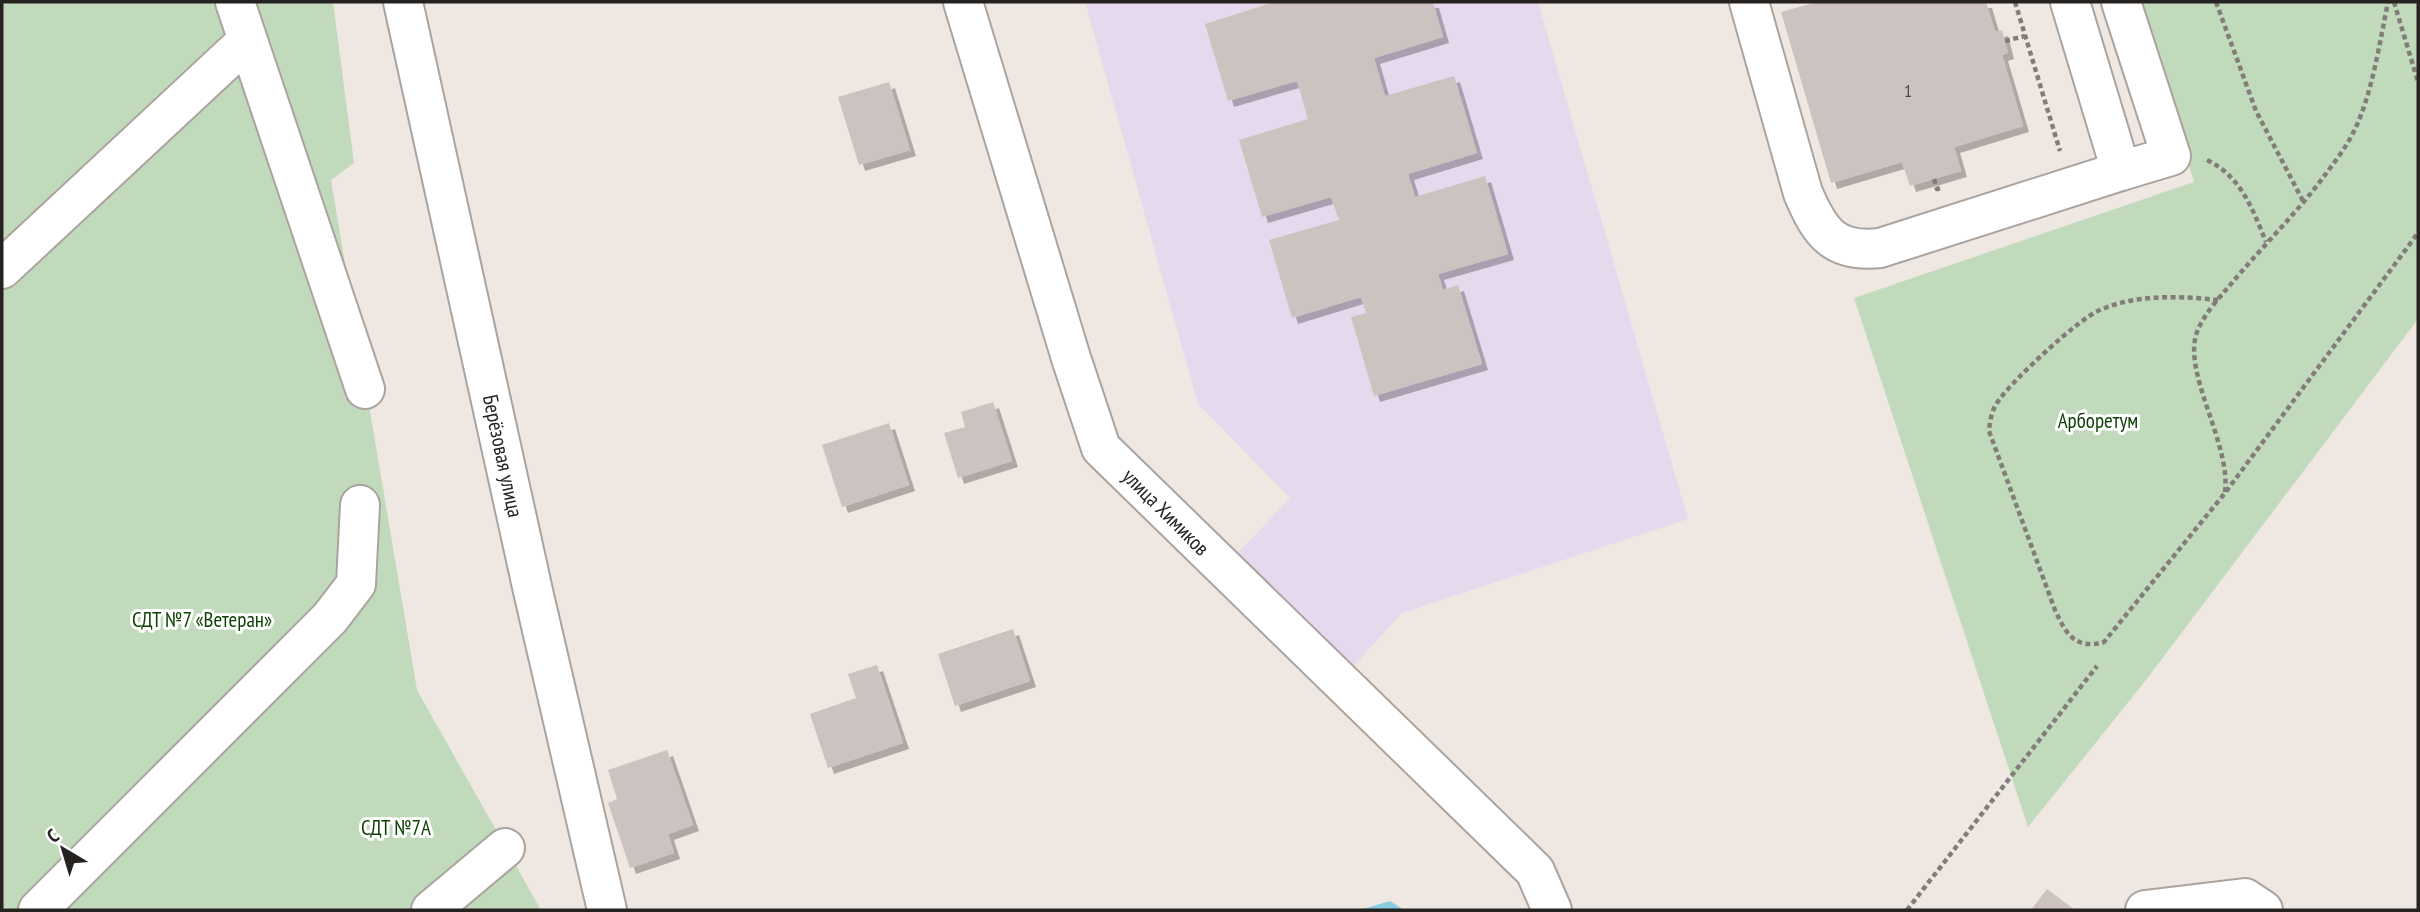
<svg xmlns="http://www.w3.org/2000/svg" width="2420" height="912" font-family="'PT Sans Narrow',sans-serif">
<defs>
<filter id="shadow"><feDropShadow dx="6" dy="6" stdDeviation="0" flood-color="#0004"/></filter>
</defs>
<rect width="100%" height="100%" fill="#efe7e1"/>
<polygon fill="#e6d9ed" points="1085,2 1538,2 1688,519 1402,613 1351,669 1234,557 1290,498 1198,404"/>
<g fill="#c1dabc">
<polygon points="2,2 333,2 354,163 331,180 417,690 541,910 2,910"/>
<polygon points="2139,2 2418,2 2418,319 2146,680 2028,827 1854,298 2194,182"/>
</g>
<polygon fill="#89cde2" points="1390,901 1404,910 1362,910 1363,909"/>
<g fill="#ccc2bf" filter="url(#shadow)">
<polygon points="1274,2 1433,2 1443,37 1374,58 1385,96 1454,76 1477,153 1408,174 1415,197 1485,176 1508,254 1438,274 1443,290 1458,285 1482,364 1374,396 1351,317 1366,313 1361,297 1292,318 1269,240 1339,220 1331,197 1262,217 1239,140 1308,119 1297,81 1228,101 1205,24"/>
<polygon points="1817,2 1986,2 1995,32 2002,30 2005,41 2008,53 2002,55 2023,126 1954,147 1961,171 1934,179 1910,186 1902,162 1831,183 1781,12"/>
<polygon points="889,82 910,150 859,165 838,97"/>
<polygon points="993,402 1012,461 958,478 944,433 965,427 961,412"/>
<polygon points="889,423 909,485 842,507 822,445"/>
<polygon points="1013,629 1030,681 955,706 938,654"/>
<polygon points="877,665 903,743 828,768 810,714 856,698 848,674"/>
<polygon points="667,750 693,825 668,834 674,853 630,868 608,803 617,799 608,770"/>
<polygon points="2047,889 2075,910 2031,910"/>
</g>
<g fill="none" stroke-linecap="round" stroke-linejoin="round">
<defs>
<g id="minor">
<polyline points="235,2 365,389"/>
<polyline points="403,2 533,591 607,910"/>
<polyline points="963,2 1071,358 1101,448 1535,871 1552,910"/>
<path d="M1749,2L1803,193C1820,233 1834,253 1880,248L2121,171L2070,2"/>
<polyline points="2121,2 2171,156 2121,171"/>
<polyline points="2,269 247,41"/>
<polyline points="38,910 330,618 356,584 360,505"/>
<polyline points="431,910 505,848"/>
<polyline points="2145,910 2245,898 2263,910"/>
</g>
</defs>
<use href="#minor" stroke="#aba39e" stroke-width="42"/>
<g stroke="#827d79" stroke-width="4.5" stroke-dasharray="5 3.5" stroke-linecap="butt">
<polyline points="2015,2 2060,151"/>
<polyline points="2216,2 2256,111 2303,201"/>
<polyline points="2394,2 2418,82"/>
<polyline points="2005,41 2025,36"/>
<path d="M2207,160C2241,176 2253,210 2266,242"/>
<polyline points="1934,179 1937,189 1940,188"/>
<path d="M2218,300C2180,296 2136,294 2100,310C2078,319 2013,380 1999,400C1992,409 1990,420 1989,431L2055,610C2066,634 2075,650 2104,642L2225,493L2418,233"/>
<path d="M2225,492C2231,443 2182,373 2197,332C2204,314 2219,298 2231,284C2260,249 2294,216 2322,179C2333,164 2346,148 2354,131C2372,95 2380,41 2388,2"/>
<polyline points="1907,910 2097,666"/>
</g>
<use href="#minor" stroke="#fff" stroke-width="38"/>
</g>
<g text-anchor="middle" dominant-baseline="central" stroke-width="6" stroke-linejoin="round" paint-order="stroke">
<g font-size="18" fill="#4f4a48">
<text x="1908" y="90">1</text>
</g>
<g font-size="21" fill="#0d4204" stroke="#fff">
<text x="2098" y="420">Арборетум</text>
<text x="202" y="619">СДТ №7 «Ветеран»</text>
<text x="396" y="827">СДТ №7А</text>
</g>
<g font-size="21" fill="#252220" stroke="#fff">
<text transform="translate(503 456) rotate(78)">Берёзовая улица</text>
<text transform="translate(1166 512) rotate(45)">улица Химиков</text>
</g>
</g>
<rect width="2420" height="912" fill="none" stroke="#252220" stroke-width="7"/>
<g transform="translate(63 849) rotate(322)" stroke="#ffffff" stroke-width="5" paint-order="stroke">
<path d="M0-5L12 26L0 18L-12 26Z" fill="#252220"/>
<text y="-10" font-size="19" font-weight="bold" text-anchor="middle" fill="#252220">С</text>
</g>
</svg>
